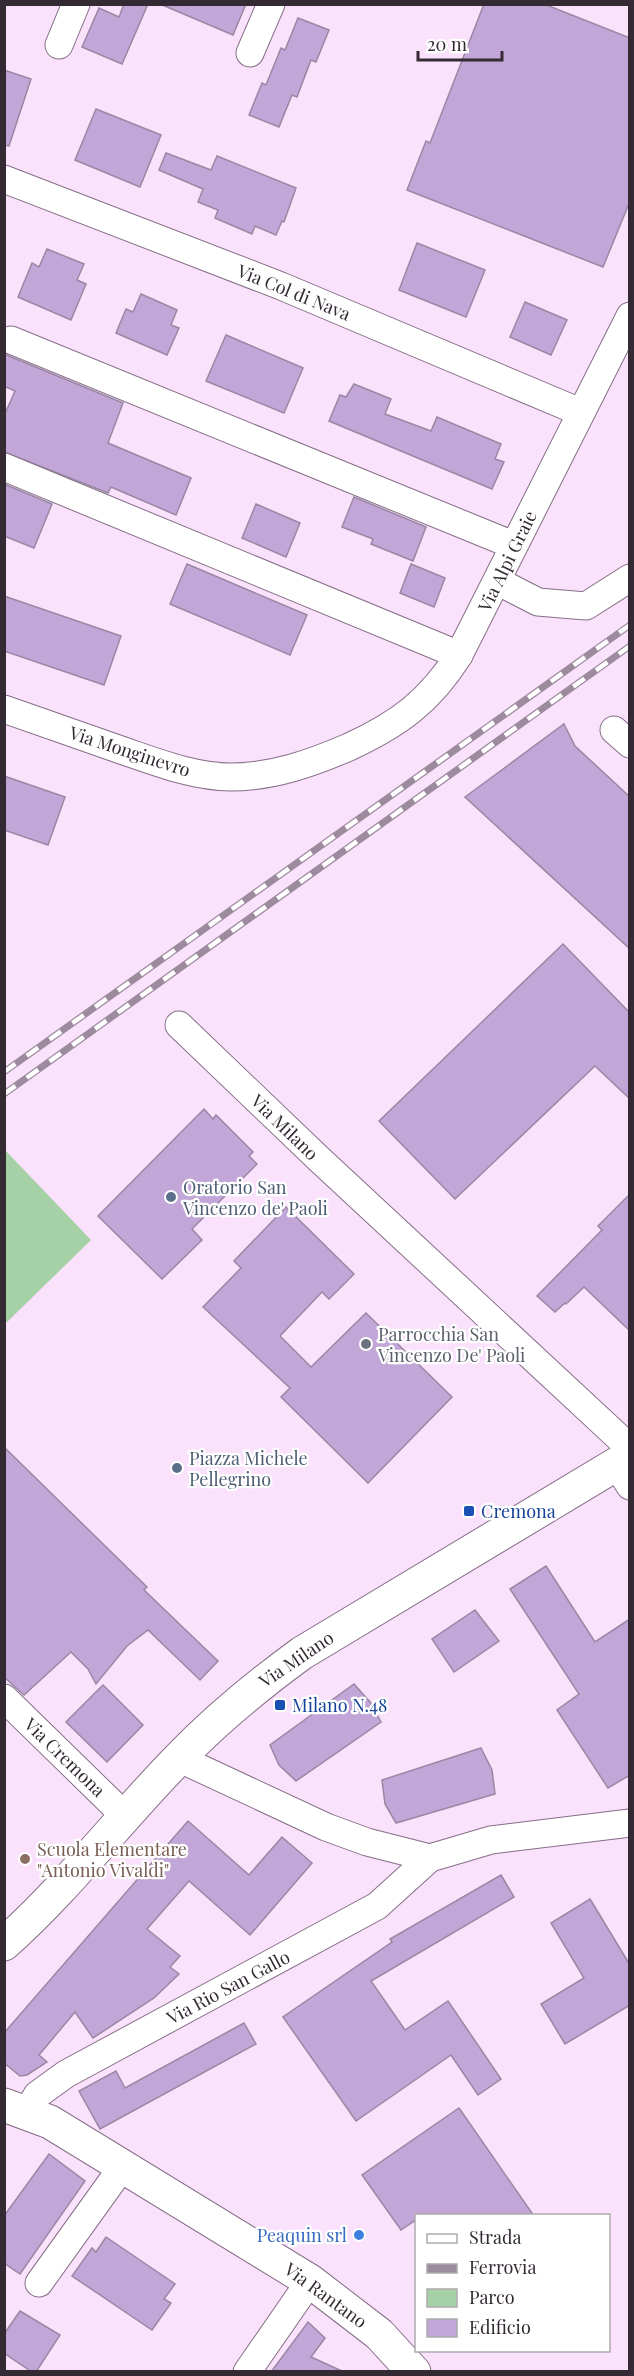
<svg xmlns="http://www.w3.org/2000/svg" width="634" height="2376" font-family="'Playfair Display',serif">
<rect width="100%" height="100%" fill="#fae1fc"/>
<polygon fill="#a6d1a6" points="5,1150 91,1240 5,1324"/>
<g fill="#c2a6d7" stroke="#9888a4" stroke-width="1.5">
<polygon points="124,4 148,4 122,64 82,47 99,8 119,17"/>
<polygon points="160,4 246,4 233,35"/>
<polygon points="484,4 544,4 630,38 630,201 603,267 407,190 426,141 430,143"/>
<polygon points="298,18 329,30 316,62 311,60 297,97 292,95 279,127 249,115 262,83 266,85 281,48 285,50"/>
<polygon points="4,70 31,79 9,146 4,145"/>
<polygon points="96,109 161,135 140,187 75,160"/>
<polygon points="166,153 211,170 217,156 296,188 284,222 282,221 276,235 255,226 252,234 215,218 218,210 198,202 203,189 159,170"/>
<polygon points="417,243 485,270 466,317 399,290"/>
<polygon points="47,249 84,264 77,280 86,284 71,320 18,297 32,263 39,267"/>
<polygon points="141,294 177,310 171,325 179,328 167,355 116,333 126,309 133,312"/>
<polygon points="525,302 567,320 551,355 510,337"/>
<polygon points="226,335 303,368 284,413 206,381"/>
<polygon points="4,354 123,403 108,443 191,478 176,515 111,487 108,493 4,452 4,416 15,391 4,386"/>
<polygon points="354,384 391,399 385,414 431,431 437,417 501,444 495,459 504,462 492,489 329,421 340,395 346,397"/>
<polygon points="4,484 52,504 34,548 4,536"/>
<polygon points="354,497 426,527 413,561 371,544 373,539 342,527"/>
<polygon points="256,504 300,523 286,557 242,538"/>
<polygon points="187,564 307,615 290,655 170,604"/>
<polygon points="411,564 445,578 434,607 400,593"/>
<polygon points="4,596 121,636 104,685 4,651"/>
<polygon points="564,724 575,746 630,797 630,949 465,797"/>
<polygon points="4,776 65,797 48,845 4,830"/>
<polygon points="563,944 630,1013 630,1099 595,1066 455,1199 379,1121"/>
<polygon points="204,1109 213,1119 216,1115 253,1152 249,1156 257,1164 192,1229 202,1240 162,1279 98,1216"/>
<polygon points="630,1194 630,1331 584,1287 566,1304 565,1303 555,1312 537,1296 602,1230 598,1226"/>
<polygon points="286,1207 354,1274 329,1299 322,1292 280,1336 311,1367 366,1313 452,1397 368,1483 281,1397 290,1388 203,1307 241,1268 234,1261"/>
<polygon points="4,1447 147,1587 144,1590 218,1661 200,1680 148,1630 127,1646 96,1684 88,1669 71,1652 24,1695 4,1677"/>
<polygon points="546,1566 595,1642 630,1619 630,1775 608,1788 557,1710 579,1694 510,1589"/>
<polygon points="475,1610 499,1641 454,1672 432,1639"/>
<polygon points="354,1684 370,1702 381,1722 296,1781 279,1765 270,1745"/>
<polygon points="103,1685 143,1725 107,1762 66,1722"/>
<polygon points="481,1748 492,1770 495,1794 396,1823 385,1804 382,1780"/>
<polygon points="188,1821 249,1875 282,1837 312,1863 250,1935 189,1881 147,1929 180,1956 170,1967 179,1974 154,1998 93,2038 75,2012 39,2055 47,2062 27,2075 20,2076 4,2063 4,2033"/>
<polygon points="501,1875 514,1897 371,1981 405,2030 448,2001 501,2079 478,2095 451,2055 356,2121 283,2017 392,1942 390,1939"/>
<polygon points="590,1899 630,1965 630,2005 565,2044 541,2004 584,1978 551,1923"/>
<polygon points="244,2023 256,2044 100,2129 79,2091 116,2071 125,2088"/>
<polygon points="459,2108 534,2216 417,2216 417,2219 401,2230 362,2175"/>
<polygon points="49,2154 85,2181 20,2274 4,2263 4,2216"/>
<polygon points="106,2237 175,2284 164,2299 171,2303 152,2330 72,2276 92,2248 96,2252"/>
<polygon points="20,2311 60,2335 36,2372 32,2372 4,2353 4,2334"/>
<polygon points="308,2322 325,2338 311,2357 344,2372 271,2372"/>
</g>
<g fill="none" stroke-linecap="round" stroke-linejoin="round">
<defs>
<g id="minor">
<polyline points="59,45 76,4"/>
<polyline points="250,53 271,4"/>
<polyline points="4,179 281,286 580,412"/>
<polyline points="11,340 513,545"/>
<polyline points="4,467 459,655"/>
<polyline points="497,581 538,602 586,606 630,578"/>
<path d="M4,709C43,723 82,736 121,750C156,762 194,777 231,777C273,777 312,763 349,747C399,724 430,701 459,655L630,316"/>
<polyline points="614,730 630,744"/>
<polyline points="179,1025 319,1159 630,1448"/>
<polyline points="616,1464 630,1486"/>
<polyline points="4,1698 125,1816"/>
<polyline points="178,1758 326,1827 367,1842 430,1858 491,1840 630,1823"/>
<polyline points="27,2113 37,2095 66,2074 377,1906 430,1858"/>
<polyline points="39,2283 123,2166"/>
<polyline points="247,2372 310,2281"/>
</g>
<g id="tertiary">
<path d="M4,1944C68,1887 120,1818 180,1757C218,1718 258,1685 302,1653L630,1456"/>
<polyline points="4,2105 50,2122 310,2281 379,2334 414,2372"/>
</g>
</defs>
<use href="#minor" stroke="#856f86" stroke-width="29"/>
<use href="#tertiary" stroke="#856f86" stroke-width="35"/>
<use href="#minor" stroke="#fff" stroke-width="27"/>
<use href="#tertiary" stroke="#fff" stroke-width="33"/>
<defs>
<g id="rail">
<polyline points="4,1072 630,625"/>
<polyline points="4,1094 630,646"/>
</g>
</defs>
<use href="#rail" stroke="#9c8a9d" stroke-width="7"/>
<use href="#rail" stroke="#fff" stroke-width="4.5" stroke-dasharray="14" stroke-linecap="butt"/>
</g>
<g fill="#5c6f8a" stroke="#fff" stroke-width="2">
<circle cx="171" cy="1197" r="6"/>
<circle cx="177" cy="1468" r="6"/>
</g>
<circle fill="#6b7280" stroke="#fff" stroke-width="2" cx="366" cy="1344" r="6"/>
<g fill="#1a4fb4" stroke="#fff" stroke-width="2">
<rect x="463" y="1505" width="12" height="12" rx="3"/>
<rect x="274" y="1699" width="12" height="12" rx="3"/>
</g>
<circle fill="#8d6e63" stroke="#fff" stroke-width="2" cx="25" cy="1859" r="6"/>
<circle fill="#3f7fe0" stroke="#fff" stroke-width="2" cx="359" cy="2235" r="6"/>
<g text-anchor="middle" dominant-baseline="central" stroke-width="4.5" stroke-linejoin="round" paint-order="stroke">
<g font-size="18" fill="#332a34" stroke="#fff">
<text transform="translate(294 292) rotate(22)">Via Col di Nava</text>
<text transform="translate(507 561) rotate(-64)">Via Alpi Graie</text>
<text transform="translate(130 751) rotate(18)">Via Monginevro</text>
<text transform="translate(285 1127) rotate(44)">Via Milano</text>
<text transform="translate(296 1659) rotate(-34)">Via Milano</text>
<text transform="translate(65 1757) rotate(44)">Via Cremona</text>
<text transform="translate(228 1987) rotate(-28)">Via Rio San Gallo</text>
<text transform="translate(326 2295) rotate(36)">Via Rantano</text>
</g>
<g font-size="18" fill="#4e5e75" stroke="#fff" text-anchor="start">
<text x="183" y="1187">Oratorio San<tspan x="183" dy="21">Vincenzo de' Paoli</tspan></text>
<text x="189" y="1458">Piazza Michele<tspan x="189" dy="21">Pellegrino</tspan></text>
</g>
<g font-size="18" fill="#5b616d" stroke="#fff" text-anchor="start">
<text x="378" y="1334">Parrocchia San<tspan x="378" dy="21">Vincenzo De' Paoli</tspan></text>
</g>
<g font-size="18" fill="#164399" stroke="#fff" text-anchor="start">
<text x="481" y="1511">Cremona</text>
<text x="292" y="1705">Milano N.48</text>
</g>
<g font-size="18" fill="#785e54" stroke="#fff" text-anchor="start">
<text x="37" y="1849">Scuola Elementare<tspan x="37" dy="21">"Antonio Vivaldi"</tspan></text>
</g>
<g font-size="18" fill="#366cbe" stroke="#fff" text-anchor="end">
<text x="347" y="2235">Peaquin srl</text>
</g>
</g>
<rect width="634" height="2376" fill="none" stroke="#332a34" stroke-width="12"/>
<rect x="415" y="2214" width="195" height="138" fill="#ffffff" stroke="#adaaae" stroke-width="1.5"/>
<rect x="427" y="2234" width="30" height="9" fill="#ffffff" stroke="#adaaae" stroke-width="1.5"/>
<text x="469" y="2244" font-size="18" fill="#332a34">Strada</text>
<rect x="427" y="2264" width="30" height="9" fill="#9c8a9d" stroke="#adaaae" stroke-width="1.5"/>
<text x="469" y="2274" font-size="18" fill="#332a34">Ferrovia</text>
<rect x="427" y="2289" width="30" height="18" fill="#a6d1a6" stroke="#adaaae" stroke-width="1.5"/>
<text x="469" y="2304" font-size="18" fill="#332a34">Parco</text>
<rect x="427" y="2319" width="30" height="18" fill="#c2a6d7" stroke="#adaaae" stroke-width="1.5"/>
<text x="469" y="2334" font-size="18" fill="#332a34">Edificio</text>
<path d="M418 51v9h84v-9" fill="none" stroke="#332a34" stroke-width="3"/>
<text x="427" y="51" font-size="18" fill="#332a34" stroke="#ffffff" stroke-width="4.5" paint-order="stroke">20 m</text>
</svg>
